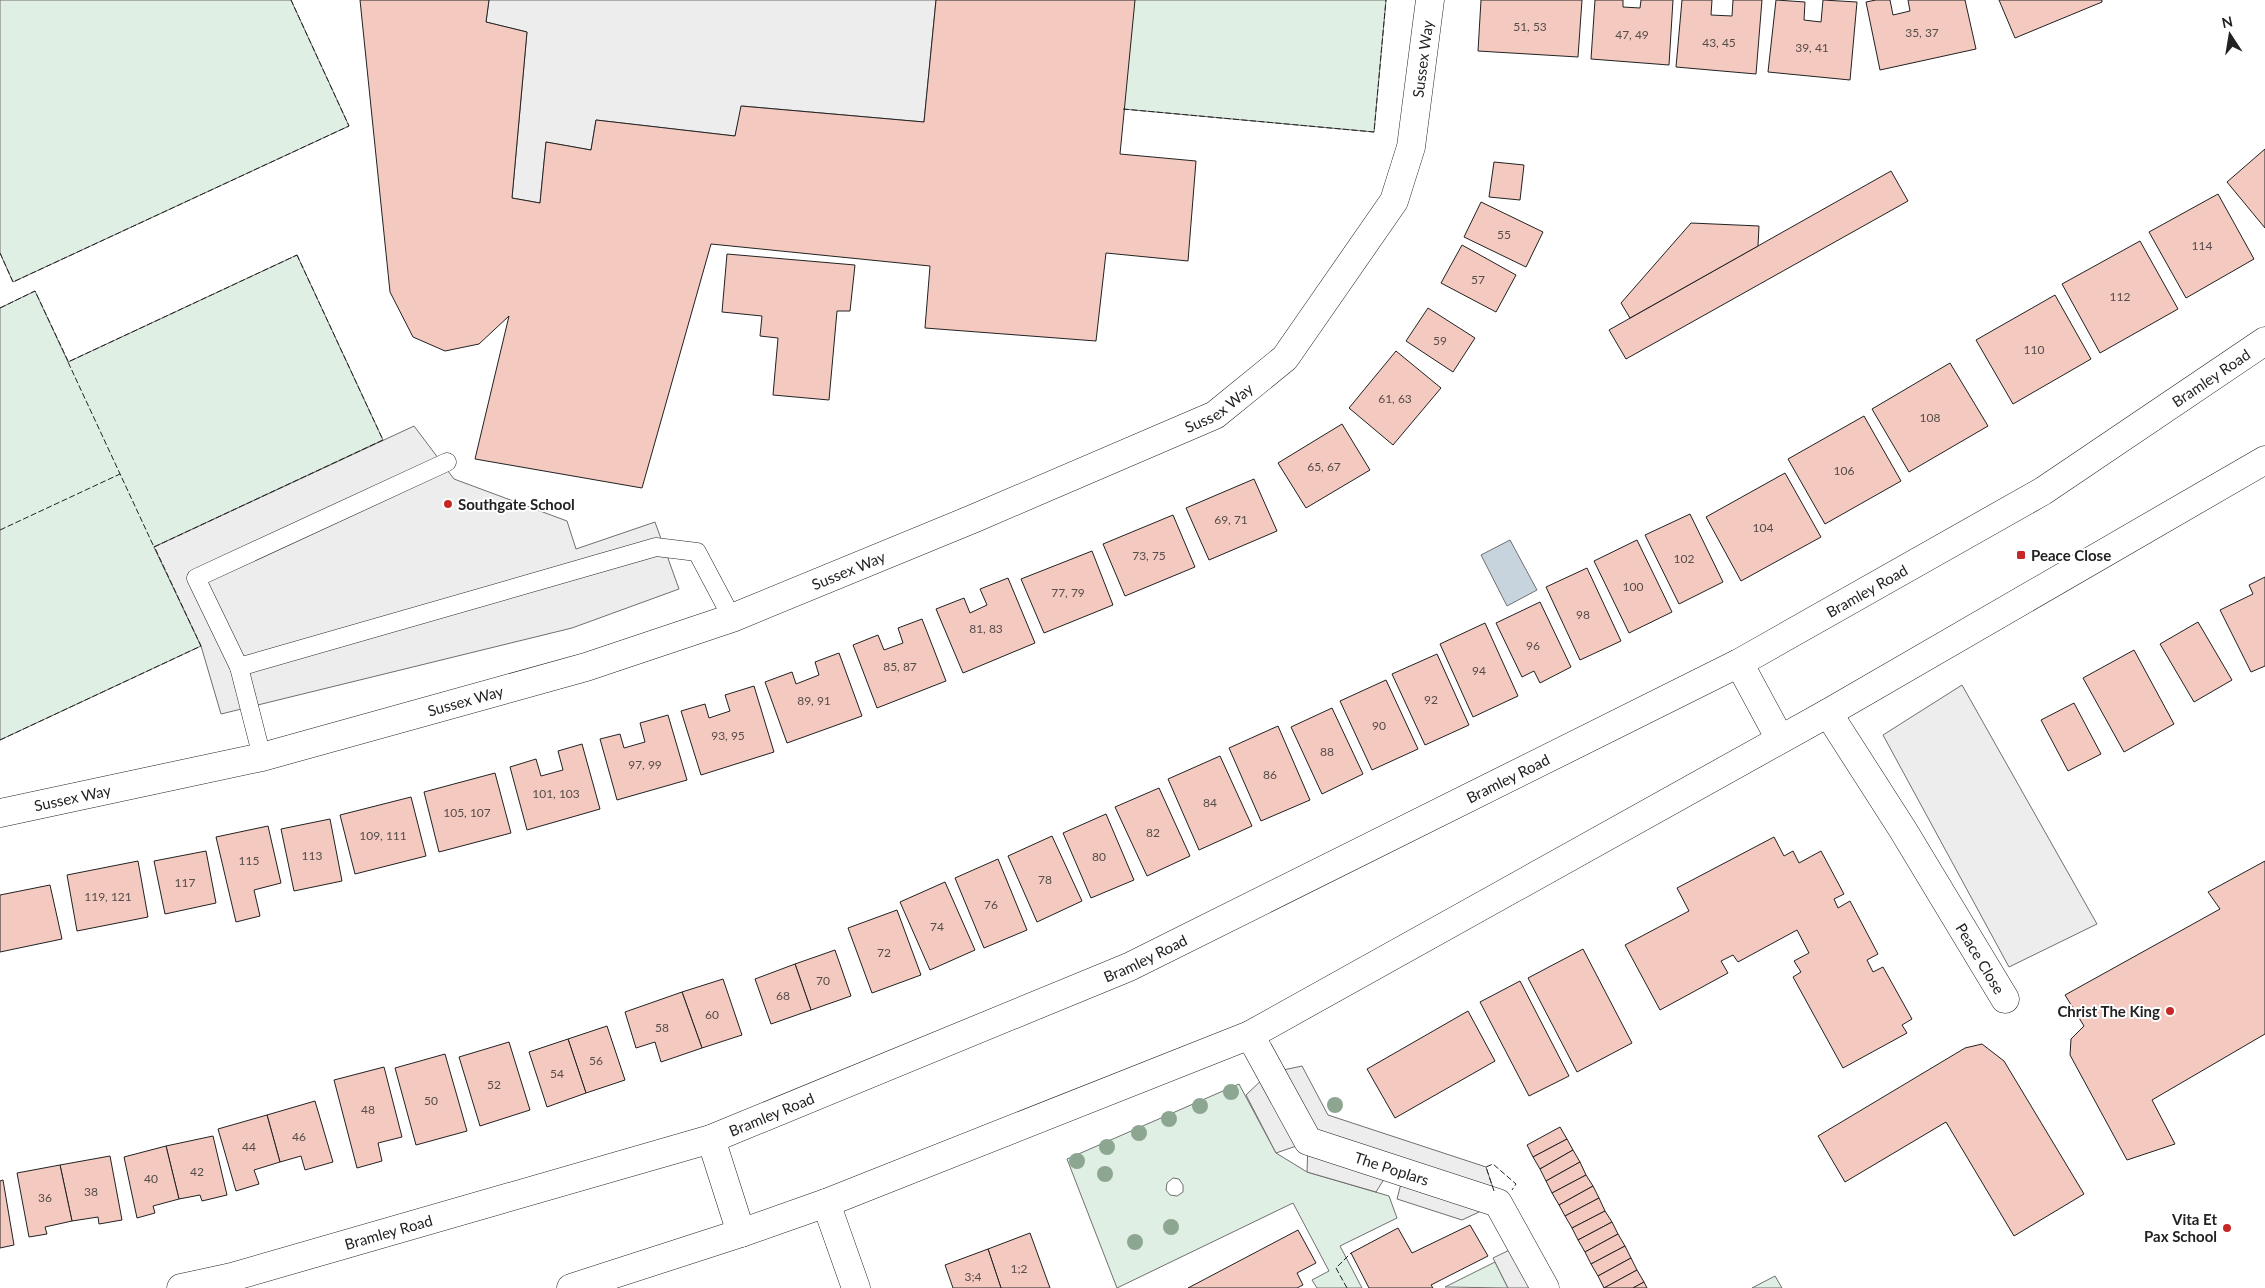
<svg xmlns="http://www.w3.org/2000/svg" width="2265" height="1288" font-family="Lato,sans-serif">
<rect width="100%" height="100%" fill="#fff"/>
<g fill="#e0efe3" stroke="#6f6f6f" fill-rule="evenodd">
<polygon points="0,0 291,0 349,126 13,282 0,253"/>
<polygon points="1133,0 1386,0 1374,132 1123,109"/>
<polygon points="297,255 383,440 154,547 201,646 0,740 0,308 35,291 68,362"/>
<path d="M1239,1084L1276,1153L1307,1172L1389,1196L1397,1218L1340,1246L1362,1288H1317L1312,1280L1329,1271L1293,1203L1117,1288L1067,1159ZM1173,1178L1179,1179L1183,1185V1192L1177,1196L1170,1195L1166,1190L1167,1183Z"/>
<polygon points="1495,1262 1508,1288 1445,1287"/>
<polygon points="1775,1276 1782,1288 1752,1288"/>
</g>
<g fill="#ededed" stroke="#6f6f6f">
<polygon points="489,0 936,0 924,122 742,106 735,136 596,120 591,150 546,142 540,203 512,198 527,32 486,22"/>
<polygon points="414,426 454,479 567,521 576,549 655,522 679,589 572,628 221,714 201,646 154,547"/>
<polygon points="1962,685 2097,924 2009,967 1883,735"/>
<polygon points="1302,1066 1328,1115 1486,1167 1498,1203 1462,1220 1397,1199 1404,1172 1391,1168 1376,1192 1307,1172 1308,1142 1276,1153 1246,1095 1269,1073"/>
<polygon points="1522,1244 1545,1288 1508,1288 1493,1258"/>
</g>
<polygon fill="#c7d3dd" stroke="#6f6f6f" points="1510,540 1537,590 1507,606 1481,555"/>
<g fill="#f3c9c0" stroke="#222">
<polygon points="360,0 489,0 486,22 527,32 512,198 540,203 546,142 591,150 596,120 735,136 741,106 924,122 936,0 1135,0 1120,154 1196,161 1188,261 1106,253 1096,341 925,328 930,266 711,244 642,488 475,459 509,316 479,344 445,351 413,337 390,292"/>
<polygon points="1481,0 1582,0 1578,57 1478,51"/>
<polygon points="1595,0 1623,0 1623,7 1640,8 1641,0 1673,0 1669,65 1591,59"/>
<polygon points="1682,0 1712,0 1711,15 1732,16 1733,0 1762,0 1756,74 1676,67"/>
<polygon points="1776,0 1805,2 1804,20 1821,22 1823,0 1857,2 1850,80 1768,72"/>
<polygon points="1876,0 1890,0 1893,15 1910,11 1908,0 1965,0 1976,49 1880,70 1866,2"/>
<polygon points="1999,0 2102,0 2102,2 2015,38"/>
<polygon points="2265,149 2265,228 2227,182"/>
<polygon points="1494,162 1524,165 1520,200 1489,197"/>
<polygon points="1891,171 1908,201 1626,359 1609,330"/>
<polygon points="2218,194 2254,259 2186,298 2149,232"/>
<polygon points="1481,202 1543,232 1526,267 1464,237"/>
<polygon points="1691,223 1759,226 1758,246 1630,318 1621,303"/>
<polygon points="2140,241 2178,309 2100,353 2062,284"/>
<polygon points="1462,245 1516,275 1496,312 1441,283"/>
<polygon points="727,254 855,265 850,311 837,311 829,400 773,395 778,338 760,336 762,316 722,312"/>
<polygon points="2055,295 2091,359 2013,404 1976,340"/>
<polygon points="1428,308 1475,338 1453,372 1406,341"/>
<polygon points="1396,351 1441,388 1393,445 1349,408"/>
<polygon points="1950,363 1988,426 1909,472 1872,409"/>
<polygon points="1864,416 1901,481 1825,524 1788,459"/>
<polygon points="1342,424 1370,470 1306,508 1278,463"/>
<polygon points="1785,473 1821,537 1741,581 1706,517"/>
<polygon points="1254,479 1277,531 1209,560 1186,508"/>
<polygon points="1690,514 1723,582 1679,604 1645,535"/>
<polygon points="1173,515 1195,567 1125,596 1103,544"/>
<polygon points="1637,540 1672,612 1629,633 1594,561"/>
<polygon points="1092,551 1113,605 1044,633 1021,579"/>
<polygon points="1587,568 1621,641 1580,660 1546,587"/>
<polygon points="2265,577 2265,666 2251,672 2220,610 2253,594 2249,585"/>
<polygon points="1008,578 1035,643 963,673 936,609 964,598 970,613 987,605 980,589"/>
<polygon points="1540,602 1571,667 1540,683 1534,671 1522,677 1496,623"/>
<polygon points="922,619 946,681 877,708 853,645 878,635 884,650 903,643 898,628"/>
<polygon points="2198,622 2232,680 2194,702 2160,644"/>
<polygon points="1485,623 1518,696 1473,717 1440,644"/>
<polygon points="2134,650 2174,724 2124,752 2083,678"/>
<polygon points="839,653 862,716 787,743 765,682 792,672 796,684 819,675 815,662"/>
<polygon points="1437,654 1469,725 1425,745 1392,674"/>
<polygon points="1386,680 1418,749 1372,770 1340,701"/>
<polygon points="754,686 774,752 701,775 681,711 705,704 709,718 730,711 725,695"/>
<polygon points="2074,703 2101,754 2068,771 2041,720"/>
<polygon points="1332,708 1363,774 1322,794 1291,727"/>
<polygon points="668,715 687,780 617,800 600,739 620,734 624,748 645,742 640,723"/>
<polygon points="1278,726 1310,800 1261,821 1229,748"/>
<polygon points="582,744 600,809 527,830 510,767 536,759 541,776 563,770 558,751"/>
<polygon points="1220,756 1252,826 1199,850 1168,779"/>
<polygon points="495,773 511,833 439,852 424,792"/>
<polygon points="1159,788 1190,856 1147,876 1115,807"/>
<polygon points="411,797 426,856 355,874 340,815"/>
<polygon points="1106,814 1134,880 1091,898 1063,833"/>
<polygon points="330,819 342,881 294,891 281,829"/>
<polygon points="268,826 281,883 254,890 260,916 236,922 216,837"/>
<polygon points="1052,836 1082,901 1037,922 1008,856"/>
<polygon points="1774,837 1784,856 1793,851 1799,863 1821,851 1844,894 1834,899 1838,908 1850,901 1878,954 1867,960 1873,972 1883,967 1912,1019 1902,1025 1907,1033 1843,1068 1793,977 1801,972 1794,961 1809,953 1797,930 1738,962 1733,955 1721,961 1728,973 1660,1010 1625,945 1689,911 1677,888"/>
<polygon points="206,851 216,903 165,914 154,861"/>
<polygon points="998,859 1027,930 984,948 955,878"/>
<polygon points="138,861 148,917 77,931 67,875"/>
<polygon points="2265,861 2265,1034 2152,1100 2175,1144 2127,1160 2070,1055 2071,1039 2084,1026 2065,995 2220,909 2208,892"/>
<polygon points="945,882 975,950 930,970 900,902"/>
<polygon points="50,885 62,939 0,952 0,895"/>
<polygon points="897,910 921,975 872,993 848,928"/>
<polygon points="1583,949 1632,1043 1577,1072 1528,978"/>
<polygon points="835,950 851,996 811,1010 795,964"/>
<polygon points="795,964 811,1010 771,1024 755,979"/>
<polygon points="723,979 742,1035 702,1048 682,992"/>
<polygon points="1520,981 1569,1076 1529,1096 1480,1002"/>
<polygon points="682,992 702,1048 661,1062 655,1042 636,1048 625,1012"/>
<polygon points="1468,1011 1495,1061 1395,1118 1367,1069"/>
<polygon points="607,1026 625,1080 586,1093 568,1039"/>
<polygon points="568,1039 586,1093 547,1107 529,1052"/>
<polygon points="509,1042 530,1110 480,1126 459,1057"/>
<polygon points="1982,1044 2004,1061 2084,1194 2014,1236 1946,1122 1845,1182 1818,1136 1965,1048"/>
<polygon points="445,1054 467,1131 416,1145 395,1068"/>
<polygon points="384,1067 402,1137 378,1143 382,1161 357,1168 334,1080"/>
<polygon points="315,1101 333,1162 305,1170 301,1156 280,1162 267,1115"/>
<polygon points="267,1115 280,1162 254,1170 259,1184 236,1191 218,1129"/>
<polygon points="1560,1127 1567,1139 1533,1157 1527,1145"/>
<polygon points="213,1136 227,1195 202,1201 200,1195 179,1199 166,1146"/>
<polygon points="1567,1139 1573,1150 1540,1169 1533,1157"/>
<polygon points="166,1146 179,1199 153,1206 155,1213 137,1218 124,1157"/>
<polygon points="1573,1150 1580,1162 1546,1181 1540,1169"/>
<polygon points="110,1156 122,1220 99,1224 98,1217 72,1221 60,1165"/>
<polygon points="1580,1162 1586,1175 1552,1193 1546,1181"/>
<polygon points="60,1165 72,1221 45,1227 47,1234 29,1237 17,1173"/>
<polygon points="1586,1175 1593,1186 1559,1205 1552,1193"/>
<polygon points="3,1180 14,1245 0,1248 0,1181"/>
<polygon points="1593,1186 1599,1198 1565,1216 1559,1205"/>
<polygon points="1599,1198 1605,1211 1572,1228 1565,1216"/>
<polygon points="1605,1211 1612,1222 1578,1240 1572,1228"/>
<polygon points="1612,1222 1618,1234 1585,1252 1578,1240"/>
<polygon points="1470,1225 1488,1256 1431,1285 1433,1288 1369,1288 1351,1253 1398,1228 1412,1253"/>
<polygon points="1298,1230 1316,1263 1297,1273 1303,1285 1297,1288 1188,1288"/>
<polygon points="1030,1233 1050,1288 1001,1288 988,1249"/>
<polygon points="1618,1234 1625,1246 1591,1264 1585,1252"/>
<polygon points="1625,1246 1631,1258 1598,1276 1591,1264"/>
<polygon points="988,1249 1001,1288 953,1288 945,1265"/>
<polygon points="1631,1258 1637,1270 1604,1288 1598,1276"/>
<polygon points="1637,1270 1644,1282 1633,1288 1604,1288"/>
<polygon points="1644,1282 1647,1288 1633,1288"/>
</g>
<g fill="none" stroke-linecap="round" stroke-linejoin="round">
<defs>
<g id="lane">
<polyline points="447,462 196,578 239,667 656,547 697,552 732,618"/>
<polyline points="239,667 262,757"/>
</g>
<g id="street">
<polyline points="1739,663 1780,739"/>
<path id="s1" d="M1828,713L1903,830L2005,999"/>
<path id="s2" d="M0,813L262,757L586,667L732,618L975,518L1215,415L1285,358L1394,201L1411,147L1430,0"/>
<path id="s3" d="M1250,1035L1308,1141L1498,1203L1545,1288"/>
<polyline points="711,1139 741,1233"/>
<polyline points="826,1203 856,1288"/>
<path id="s4" d="M181,1288L232,1277L711,1139L1129,967L1739,663L2043,491L2265,341"/>
</g>
<polyline id="primary" points="571,1288 741,1233 826,1203 1250,1035 1828,713 2265,460"/>
</defs>
<use href="#lane" stroke="#222" stroke-width="19"/>
<use href="#street" stroke="#222" stroke-width="29"/>
<use href="#primary" stroke="#222" stroke-width="29"/>
<use href="#lane" stroke="#fff" stroke-width="18"/>
<use href="#street" stroke="#fff" stroke-width="28"/>
<use href="#primary" stroke="#fff" stroke-width="28"/>
<g stroke="#222" stroke-width="1" stroke-dasharray="6 2.5" stroke-linecap="butt">
<polyline points="1123,109 1374,132 1386,0"/>
<polyline points="0,253 13,282 349,126 291,0"/>
<polygon points="297,255 383,440 154,547 68,362"/>
<polyline points="0,308 35,291 69,363"/>
<polyline points="0,530 120,474 121,475"/>
<polyline points="0,740 201,646 154,546"/>
<polyline points="1494,1191 1486,1167 1493,1164 1516,1184 1512,1190"/>
<polyline points="1347,1288 1336,1268 1351,1253"/>
</g>
</g>
<g fill="#8da692">
<circle cx="1231" cy="1092" r="8"/>
<circle cx="1335" cy="1105" r="8"/>
<circle cx="1200" cy="1106" r="8"/>
<circle cx="1169" cy="1119" r="8"/>
<circle cx="1139" cy="1133" r="8"/>
<circle cx="1107" cy="1147" r="8"/>
<circle cx="1077" cy="1161" r="8"/>
<circle cx="1105" cy="1174" r="8"/>
<circle cx="1171" cy="1227" r="8"/>
<circle cx="1135" cy="1242" r="8"/>
</g>
<g fill="#c62828" stroke="#fff" stroke-width="2">
<circle cx="448" cy="504" r="5"/>
<rect x="2016" y="550" width="10" height="10" rx="2.5"/>
<circle cx="2170" cy="1011" r="5"/>
<circle cx="2227" cy="1228" r="5"/>
</g>
<g text-anchor="middle" dominant-baseline="central" stroke-width="4" stroke-linejoin="round" paint-order="stroke">
<g font-size="12" fill="#564c4a">
<text x="1530" y="26">51, 53</text>
<text x="1922" y="32">35, 37</text>
<text x="1632" y="34">47, 49</text>
<text x="1719" y="42">43, 45</text>
<text x="1812" y="47">39, 41</text>
<text x="1504" y="234">55</text>
<text x="2202" y="245">114</text>
<text x="1478" y="279">57</text>
<text x="2120" y="296">112</text>
<text x="1440" y="340">59</text>
<text x="2034" y="349">110</text>
<text x="1395" y="398">61, 63</text>
<text x="1930" y="417">108</text>
<text x="1324" y="466">65, 67</text>
<text x="1844" y="470">106</text>
<text x="1231" y="519">69, 71</text>
<text x="1763" y="527">104</text>
<text x="1149" y="555">73, 75</text>
<text x="1684" y="558">102</text>
<text x="1633" y="586">100</text>
<text x="1068" y="592">77, 79</text>
<text x="1583" y="614">98</text>
<text x="986" y="628">81, 83</text>
<text x="1533" y="645">96</text>
<text x="900" y="666">85, 87</text>
<text x="1479" y="670">94</text>
<text x="1431" y="699">92</text>
<text x="814" y="700">89, 91</text>
<text x="1379" y="725">90</text>
<text x="728" y="735">93, 95</text>
<text x="1327" y="751">88</text>
<text x="645" y="764">97, 99</text>
<text x="1270" y="774">86</text>
<text x="556" y="793">101, 103</text>
<text x="1210" y="802">84</text>
<text x="467" y="812">105, 107</text>
<text x="1153" y="832">82</text>
<text x="383" y="835">109, 111</text>
<text x="312" y="855">113</text>
<text x="1099" y="856">80</text>
<text x="249" y="860">115</text>
<text x="1045" y="879">78</text>
<text x="185" y="882">117</text>
<text x="108" y="896">119, 121</text>
<text x="991" y="904">76</text>
<text x="937" y="926">74</text>
<text x="884" y="952">72</text>
<text x="823" y="980">70</text>
<text x="783" y="995">68</text>
<text x="712" y="1014">60</text>
<text x="662" y="1027">58</text>
<text x="596" y="1060">56</text>
<text x="557" y="1073">54</text>
<text x="494" y="1084">52</text>
<text x="431" y="1100">50</text>
<text x="368" y="1109">48</text>
<text x="299" y="1136">46</text>
<text x="249" y="1146">44</text>
<text x="197" y="1171">42</text>
<text x="151" y="1178">40</text>
<text x="91" y="1191">38</text>
<text x="45" y="1197">36</text>
<text x="1019" y="1268">1;2</text>
<text x="973" y="1276">3;4</text>
</g>
<g font-size="15" fill="#222" stroke="#fff">
<text stroke="none"><textPath href="#s2" startOffset="1709">Sussex Way</textPath></text>
<text stroke="none"><textPath href="#s4" startOffset="2236">Bramley Road</textPath></text>
<text stroke="none"><textPath href="#s2" startOffset="1289">Sussex Way</textPath></text>
<text stroke="none"><textPath href="#s2" startOffset="884">Sussex Way</textPath></text>
<text stroke="none"><textPath href="#s4" startOffset="1831">Bramley Road</textPath></text>
<text stroke="none"><textPath href="#s2" startOffset="479">Sussex Way</textPath></text>
<text stroke="none"><textPath href="#s4" startOffset="1426">Bramley Road</textPath></text>
<text stroke="none"><textPath href="#s2" startOffset="74">Sussex Way</textPath></text>
<text stroke="none"><textPath href="#s4" startOffset="1021">Bramley Road</textPath></text>
<text stroke="none"><textPath href="#s1" startOffset="289">Peace Close</textPath></text>
<text stroke="none"><textPath href="#s4" startOffset="616">Bramley Road</textPath></text>
<text stroke="none"><textPath href="#s3" startOffset="209">The Poplars</textPath></text>
<text stroke="none"><textPath href="#s4" startOffset="215">Bramley Road</textPath></text>
</g>
<g font-size="15" font-weight="bold" fill="#222" stroke="#fff" text-anchor="start">
<text x="458" y="504">Southgate School</text>
<text x="2031" y="555">Peace Close</text>
<text x="2160" y="1011" text-anchor="end">Christ The King</text>
<text x="2217" y="1219" text-anchor="end">Vita Et<tspan x="2217" dy="17">Pax School</tspan></text>
</g>
</g>
<g transform="translate(2230 35) rotate(348)" stroke="#ffffff" stroke-width="4" paint-order="stroke">
<path d="M0-4L9 19L0 12L-9 19Z" fill="#222222"/>
<text y="-8" font-size="14" font-weight="bold" text-anchor="middle" fill="#222222">N</text>
</g>
</svg>
